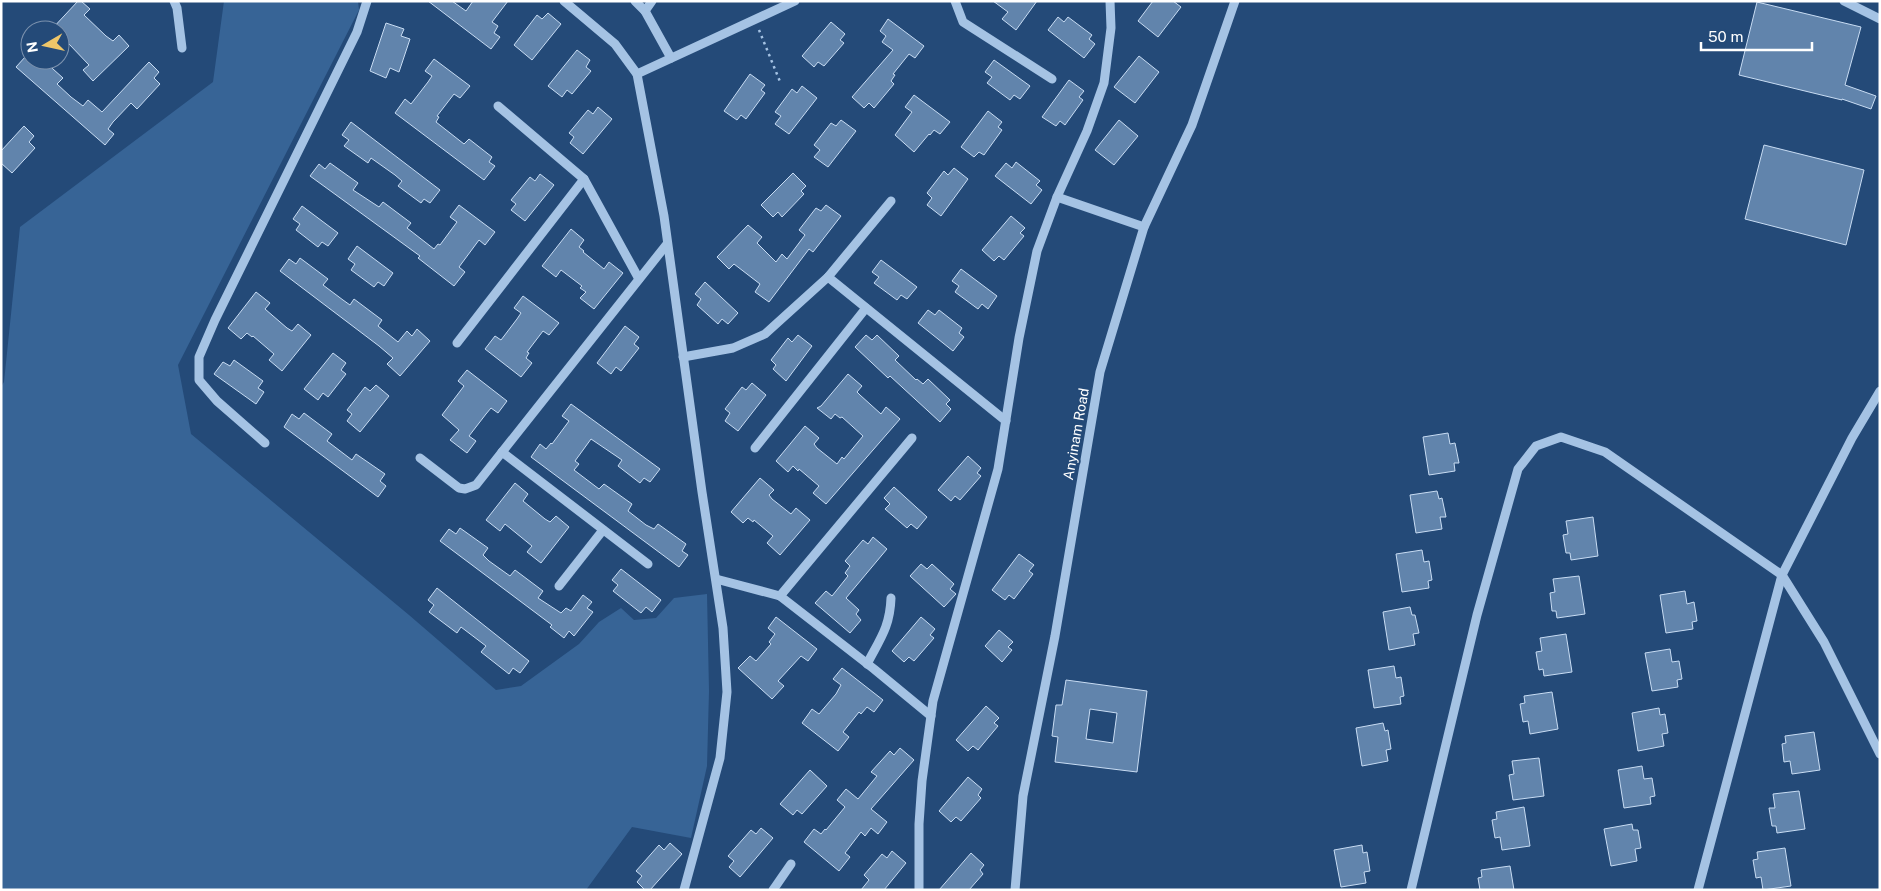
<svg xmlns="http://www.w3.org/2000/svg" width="1881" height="891" font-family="'Public Sans',sans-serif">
<rect width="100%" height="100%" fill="#244a78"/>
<polygon fill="#376496" points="224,1 358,1 359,10 178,365 191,434 409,615 496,690 521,686 579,644 599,622 621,608 634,620 656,618 674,598 707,594 709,691 707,766 691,838 632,827 586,890 1,890 1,387 4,382 20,227 213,82"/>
<g fill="#6184ac" stroke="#c8dcf3" fill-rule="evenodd">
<polygon points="78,1 81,1 90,9 84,15 106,36 113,41 119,35 129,46 93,81 83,70 89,65 69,44 68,46 60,39 60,30 51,30"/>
<polygon points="428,1 452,1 466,11 473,1 508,1 492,22 498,26 494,33 500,37 491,49"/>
<polygon points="993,1 1037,1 1016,30 1002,19 1008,12"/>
<polygon points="1153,1 1173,1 1181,7 1158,37 1138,21"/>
<polygon points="1757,2 1861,27 1845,85 1876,96 1871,109 1842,99 1842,100 1739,75"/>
<polygon points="548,13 561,24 532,60 514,45 537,15 542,19"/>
<polygon points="1058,17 1064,22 1068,17 1092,35 1089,39 1095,44 1084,58 1048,30"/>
<polygon points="888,19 924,46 915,58 909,54 893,74 895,75 891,81 894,84 874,108 869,103 864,108 852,97 893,50 882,42 886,36 880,31"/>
<polygon points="831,22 845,34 840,40 844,43 824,66 818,62 814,67 802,56"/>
<polygon points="386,23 404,29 401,36 410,39 399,72 390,68 386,78 370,71"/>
<polygon points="577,50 590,60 586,67 591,71 572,94 567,90 562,97 548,86"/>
<polygon points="26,56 30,60 43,60 63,78 57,84 71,97 83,106 88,100 102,112 149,62 159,72 154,78 160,84 137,109 131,103 113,122 108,129 114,134 105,145 16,67"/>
<polygon points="1139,56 1159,72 1135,103 1114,87"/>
<polygon points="434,59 470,86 460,98 454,94 437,116 439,117 436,122 464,144 469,139 492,157 489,162 495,166 484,180 395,113 405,99 411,104 428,82 432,76 425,71"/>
<polygon points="994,60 1030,86 1020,99 1014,95 1010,100 987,83 992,77 985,72"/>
<polygon points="750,74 765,85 761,90 765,93 746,119 741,115 737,120 724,111"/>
<polygon points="1069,80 1084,91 1079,97 1083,100 1065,125 1060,121 1056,126 1042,117"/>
<polygon points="802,86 817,98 789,134 775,124 781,116 775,112 792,89 797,93"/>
<polygon points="914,95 950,122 940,134 934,130 930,135 929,134 914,152 895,135 912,112 905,107"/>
<polygon points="598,107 612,119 583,154 570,143 574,137 569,133 588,110 593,114"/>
<polygon points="988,111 1002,122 998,127 1002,130 984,155 979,152 974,157 961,147"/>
<polygon points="841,120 856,131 828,167 814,157 820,150 814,145 831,123 836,126"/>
<polygon points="1119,120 1138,136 1114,165 1095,150"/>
<polygon points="351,122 440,190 430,203 424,199 421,203 398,186 402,181 395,175 371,158 368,163 344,146 349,140 342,135"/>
<polygon points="24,126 34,136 29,142 35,148 12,173 1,163 1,151"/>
<polygon points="1764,145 1864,170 1846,245 1745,219"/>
<polygon points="1016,162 1040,181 1036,185 1042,190 1031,204 995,176 1006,163 1012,168"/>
<polygon points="330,163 358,183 353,190 379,207 383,202 411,223 407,228 434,249 438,244 440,245 457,222 450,217 459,205 495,232 485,245 479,240 459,267 465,272 454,286 418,258 420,256 310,176 319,164 325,169"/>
<polygon points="954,168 968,179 941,216 927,205 932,198 927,193 944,171 948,175"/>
<polygon points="793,173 806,186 801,191 804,194 782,217 778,212 773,217 761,205"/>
<polygon points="540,174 554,185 525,221 511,210 516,204 511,200 530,177 535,181"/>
<polygon points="826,205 841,216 813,252 809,249 769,302 755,292 760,284 734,264 729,269 717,257 748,225 762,237 757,243 776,262 782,254 787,259 805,235 799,230 816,208 821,211"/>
<polygon points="302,206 338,233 328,246 322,242 318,247 296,230 300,224 293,219"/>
<polygon points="1011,216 1025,228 1020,233 1024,236 1004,260 999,256 994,261 982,250"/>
<polygon points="571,229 584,240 579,247 584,251 583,252 604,269 609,262 623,273 594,309 580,298 586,292 580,288 582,286 561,270 556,277 542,266"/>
<polygon points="357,246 393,273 384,286 378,282 374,287 351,270 355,264 348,259"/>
<polygon points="300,258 328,279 323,285 343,300 350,305 354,299 382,320 378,326 398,342 407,331 412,336 417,329 430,341 400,376 387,364 393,358 379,346 280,271 289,259 296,264"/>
<polygon points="881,260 917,287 907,299 901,295 897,300 874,283 879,277 872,272"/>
<polygon points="961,269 997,296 988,309 982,304 978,309 955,292 959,286 952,281"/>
<polygon points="705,282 738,313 728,324 722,319 718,324 697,305 701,299 695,294"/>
<polygon points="256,292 270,303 265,309 287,328 292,331 298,324 311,335 282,371 269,360 274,354 253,336 252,337 247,333 241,339 228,328"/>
<polygon points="523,296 559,323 549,335 543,331 527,352 529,353 526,358 532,363 521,377 485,349 495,336 501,340 517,319 521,313 514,308"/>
<polygon points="928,310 935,315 939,310 962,328 959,333 964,337 953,351 918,323"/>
<polygon points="625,326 639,337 634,344 639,348 621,371 616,367 611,374 597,363"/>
<polygon points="798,335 812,346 786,381 773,369 776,365 771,360 788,338 792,342"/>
<polygon points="866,335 872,340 877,335 899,356 895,360 916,380 917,379 923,384 928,379 950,400 946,404 951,409 940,422 890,376 888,378 855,347"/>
<polygon points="333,353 346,363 341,370 346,374 328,397 323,393 318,400 304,389"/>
<polygon points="234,360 263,381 258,388 264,392 256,404 214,374 223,362 230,366"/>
<polygon points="467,370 507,401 498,413 491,408 486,414 469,436 476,441 467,453 450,440 459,430 442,415 464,386 458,381"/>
<polygon points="848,374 862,386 857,392 860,395 881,414 886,407 900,419 826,504 813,493 819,486 799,469 798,471 793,466 788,472 776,461 805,426 819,438 814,444 817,448 837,464 842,457 844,459 863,436 842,417 840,418 835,414 831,419 817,408 821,406"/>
<polygon points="752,383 766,395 738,431 725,421 730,413 725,409 742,387 746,390"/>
<polygon points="376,385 389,396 360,432 347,421 352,414 347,410 365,387 370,391"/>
<polygon points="571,404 660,469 650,482 644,478 640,483 618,466 622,460 591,439 575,461 579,464 574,470 599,489 604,484 632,504 628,511 646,525 654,529 658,524 686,544 682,551 688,555 679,567 531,457 540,444 546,449 551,443 552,444 569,421 562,416"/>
<polygon points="304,413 332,434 327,441 352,460 356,454 385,474 380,481 386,486 378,497 284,427 292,414 299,419"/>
<polygon points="1448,433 1450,444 1455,443 1459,463 1454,463 1455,471 1429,475 1423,437"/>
<polygon points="968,456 981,468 977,473 981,476 960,500 955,496 951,501 938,490"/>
<polygon points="760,478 774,490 769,495 772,499 791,514 796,508 810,520 780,555 767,543 773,536 754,520 753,522 748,518 743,523 731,512"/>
<polygon points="515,483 528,494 523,501 545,519 550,522 556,516 569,527 541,563 527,552 532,546 505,524 500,531 486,520"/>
<polygon points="894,487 927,517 917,529 911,524 907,528 885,509 890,504 884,498"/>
<polygon points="1437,491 1439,499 1442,498 1446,517 1440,517 1442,529 1416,533 1410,495"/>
<polygon points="1593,517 1598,556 1571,560 1570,553 1566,553 1563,535 1568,534 1566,521"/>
<polygon points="460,528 488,548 483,555 489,561 510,576 515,570 543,591 538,598 561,613 566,608 571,611 583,595 592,602 587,608 593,612 574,636 569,631 564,638 550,627 552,625 440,541 449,529 456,534"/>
<polygon points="873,537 887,549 846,598 859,610 856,614 861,620 850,633 815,603 826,591 832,596 848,576 845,573 850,566 845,561 863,540 868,544"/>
<polygon points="1422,550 1424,562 1429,561 1432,580 1428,581 1429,588 1402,592 1396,554"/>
<polygon points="1019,554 1034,565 1029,571 1033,574 1014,599 1009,595 1005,600 992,590"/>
<polygon points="921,564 927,569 932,564 954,584 950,589 956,594 944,607 910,576"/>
<polygon points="621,569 661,600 652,612 646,607 641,613 613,591 618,585 612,580"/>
<polygon points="1579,576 1585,614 1557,618 1556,611 1552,611 1550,593 1555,592 1553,579"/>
<polygon points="437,588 529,661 520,673 513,668 509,674 481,652 486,646 461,627 457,633 429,612 434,605 428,600"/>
<polygon points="1685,591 1687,604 1694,602 1697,621 1692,622 1693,629 1666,633 1660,595"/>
<polygon points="1410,607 1412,615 1415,615 1419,633 1413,634 1415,645 1389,650 1383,612"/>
<polygon points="776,617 817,649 808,661 801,656 778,681 784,686 772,699 738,668 750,656 756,661 771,644 769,642 775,634 768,628"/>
<polygon points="921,617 935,629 930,635 934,638 914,661 909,657 904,662 892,651"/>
<polygon points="999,630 1013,642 1008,647 1012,650 1002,662 985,646"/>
<polygon points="1566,634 1572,672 1544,676 1543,669 1539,670 1536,652 1542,651 1540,638"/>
<polygon points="1670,649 1672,662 1679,661 1682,679 1677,680 1678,687 1652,691 1645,653"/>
<polygon points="1394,666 1396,678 1401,677 1404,696 1400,697 1401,704 1374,708 1368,670"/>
<polygon points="842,668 883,700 874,712 867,707 861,714 859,712 843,732 849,737 838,751 802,723 812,709 819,714 836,694 841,685 833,679"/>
<path d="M1066,680L1147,691L1137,772L1055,762L1058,737L1052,736L1056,705H1062ZM1090,709L1117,713L1113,743L1086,739Z"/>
<polygon points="1552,692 1558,729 1530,734 1528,721 1523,722 1520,704 1525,703 1524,696"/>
<polygon points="986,706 999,718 994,723 998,726 978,750 973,746 968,751 956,740"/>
<polygon points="1659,708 1660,715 1665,714 1668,733 1662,734 1664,746 1638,751 1632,713"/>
<polygon points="1383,723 1385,731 1388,730 1391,749 1386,750 1388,761 1362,766 1356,728"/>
<polygon points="1814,732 1820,770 1792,774 1790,761 1784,762 1782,744 1786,743 1785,736"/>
<polygon points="900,748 914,760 871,809 887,822 878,834 871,828 865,836 861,832 845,853 850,857 839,871 804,842 814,829 821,834 825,829 826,830 845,807 837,800 846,789 858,799 877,776 871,772 890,751 894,755"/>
<polygon points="1539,758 1544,796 1513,800 1509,775 1514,774 1512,761"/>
<polygon points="1642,766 1644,779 1652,778 1655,796 1650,797 1651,804 1624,808 1618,770"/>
<polygon points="810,770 827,786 802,814 797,810 793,815 780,804"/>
<polygon points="968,777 982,789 978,795 981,798 961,821 956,817 951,822 939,811"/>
<polygon points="1799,791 1805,829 1777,833 1776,826 1772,826 1769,808 1775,808 1773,794"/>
<polygon points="1524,807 1530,846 1502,850 1500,837 1495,838 1492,820 1497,819 1496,812"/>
<polygon points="1632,824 1633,830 1638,830 1641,848 1635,849 1637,861 1611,866 1604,829"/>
<polygon points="761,828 773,838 740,877 729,867 734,861 728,856 751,830 756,834"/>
<polygon points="670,843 682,854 650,890 645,890 637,882 642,876 636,871 659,845 664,850"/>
<polygon points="1362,845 1363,853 1367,852 1370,871 1364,872 1366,883 1341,887 1334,850"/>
<polygon points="1785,848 1791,886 1763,890 1761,877 1756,878 1753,860 1758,859 1757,852"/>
<polygon points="892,851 906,863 884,890 861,890 869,880 864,875 882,854 887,858"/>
<polygon points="971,853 984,865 980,870 983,874 969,890 939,890"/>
<polygon points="1510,866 1514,890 1480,890 1478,878 1482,877 1481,870"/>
</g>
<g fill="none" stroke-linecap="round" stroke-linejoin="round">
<polyline stroke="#a5c3e4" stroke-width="2.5" stroke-dasharray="2.5 4" stroke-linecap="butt" points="759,30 781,84"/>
<g stroke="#a5c3e4" stroke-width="9">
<polyline points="174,1 177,8 182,48"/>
<polyline points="564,1 615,44 637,74 664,216 702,492 723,628 727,692 720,758 684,890"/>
<polyline points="635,1 645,11 671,58"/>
<polyline points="955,1 963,22 1052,79"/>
<polyline points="1844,1 1880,19"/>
<polyline points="645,11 652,1"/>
<polyline points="637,74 795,1"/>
<polyline points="498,106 584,179 639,279"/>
<polyline points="1057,197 1144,227"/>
<polyline points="828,277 1006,421"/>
<polyline points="457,343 584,179"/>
<polyline points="683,357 733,348 765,334 828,277 891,201"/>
<polyline points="265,443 217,401 199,380 199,357 215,320 357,32 367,1"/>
<polyline points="755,448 866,308"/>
<polyline points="502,452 648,564"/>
<polyline points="420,458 459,488 465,489 476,485 667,244"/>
<polyline points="716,579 780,596 874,669 931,716"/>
<polyline points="559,586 603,530"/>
<polyline points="780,596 912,438"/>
<path d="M867,664C880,639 890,627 891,598"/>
<polyline points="773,890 791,864"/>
<polyline points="919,890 919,824 922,781 933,701 998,469 1019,338 1037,251 1057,197 1087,131 1104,83 1111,28 1110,1"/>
<polyline points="1015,890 1023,796 1055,636 1100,372 1144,227 1192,125 1235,1"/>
<polyline points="1411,890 1477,615 1518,469 1536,446 1561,437 1605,452 1782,575 1824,642 1880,754"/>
<polyline points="1698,890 1782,575 1852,438 1880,391"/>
</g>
</g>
<g text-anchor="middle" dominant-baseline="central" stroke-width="4" stroke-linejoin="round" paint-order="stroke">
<g font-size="14" fill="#fff" stroke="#244a78">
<text transform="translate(1076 434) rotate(-80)">Anyinam Road</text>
</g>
</g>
<rect width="1881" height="891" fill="none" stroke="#ffffff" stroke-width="5"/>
<g transform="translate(45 45) rotate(261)"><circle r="24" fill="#244a78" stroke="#7c92ae"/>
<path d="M0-4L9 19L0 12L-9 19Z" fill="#eec669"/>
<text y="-8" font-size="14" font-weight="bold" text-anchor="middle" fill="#ffffff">N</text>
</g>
<path d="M1701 42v8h111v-8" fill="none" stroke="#ffffff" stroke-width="2.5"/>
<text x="1708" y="42" font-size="15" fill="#ffffff" stroke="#244a78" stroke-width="4" paint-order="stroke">50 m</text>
</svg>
